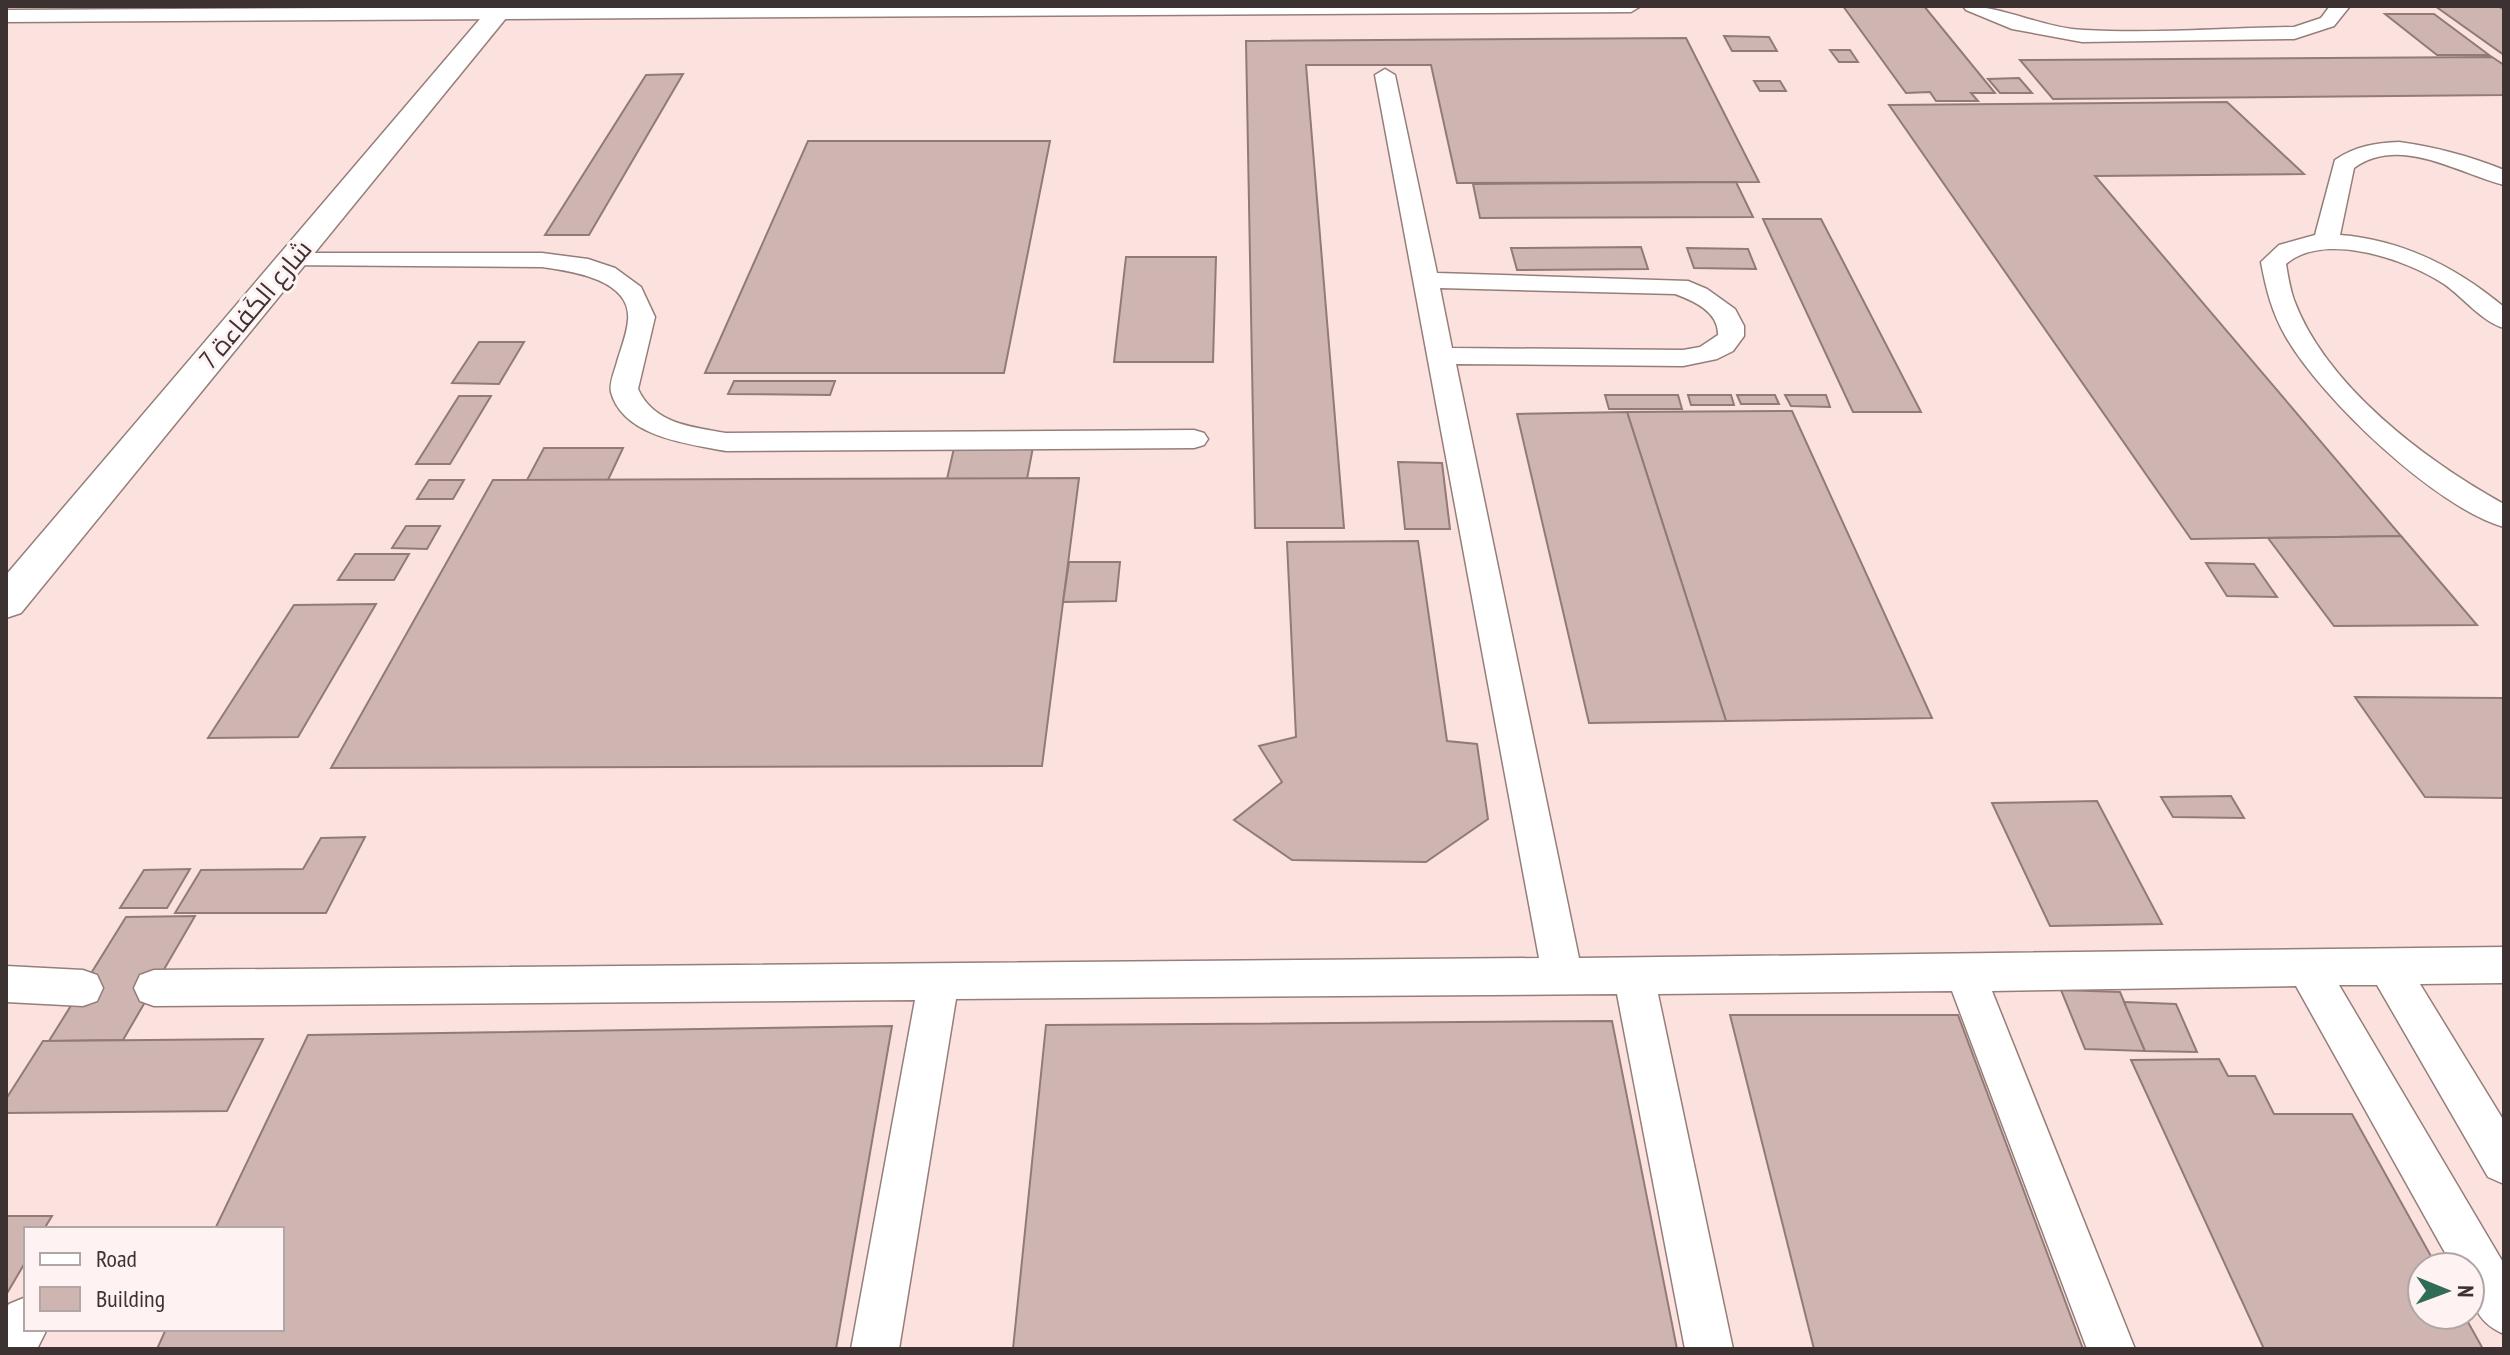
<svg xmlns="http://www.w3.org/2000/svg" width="2510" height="1355" font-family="'PT Sans Narrow',Cairo,sans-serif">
<rect width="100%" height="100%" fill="#fce2de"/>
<g fill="#ceb5b1" stroke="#927b77" stroke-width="2">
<polygon points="1843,6 1924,6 1995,93 1971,93 1978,101 1936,101 1930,92 1906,93"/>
<polygon points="2435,6 2498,6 2504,10 2504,55"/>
<polygon points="2385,14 2434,14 2489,55 2437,55"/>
<polygon points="1724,36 1769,37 1777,51 1732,51"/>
<polygon points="1686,38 1759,182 1457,183 1431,65 1306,65 1344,528 1255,528 1246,41"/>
<polygon points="1830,50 1850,50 1858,62 1839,62"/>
<polygon points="2492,57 2504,65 2504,95 2053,99 2020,60"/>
<polygon points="683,74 589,235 545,235 646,75"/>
<polygon points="2019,78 2032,93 2000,93 1988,79"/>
<polygon points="1754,81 1780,81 1786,91 1760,91"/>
<polygon points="2227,102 2304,174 2095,176 2401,536 2191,539 1889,105"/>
<polygon points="808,141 1050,141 1004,373 705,373"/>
<polygon points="1736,182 1753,217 1480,218 1473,184"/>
<polygon points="1763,219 1821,219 1921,412 1853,412"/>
<polygon points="1641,247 1648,269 1517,270 1511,248"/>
<polygon points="1687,248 1748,249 1756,269 1694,268"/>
<polygon points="1126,257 1216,257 1213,362 1114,362"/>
<polygon points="479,342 524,342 499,384 452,383"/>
<polygon points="734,381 835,381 830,395 728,394"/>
<polygon points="1605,395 1678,395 1682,409 1609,409"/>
<polygon points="1688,395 1731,395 1734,405 1691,405"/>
<polygon points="1737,395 1775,395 1779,404 1741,404"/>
<polygon points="1785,395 1826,395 1830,407 1791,406"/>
<polygon points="459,396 491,396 450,464 416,464"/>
<polygon points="1792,411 1932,718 1726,721 1627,412"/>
<polygon points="1627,412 1726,721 1589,723 1517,414"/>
<polygon points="1033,447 1027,479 947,479 954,448"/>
<polygon points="544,448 623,448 608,480 527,480"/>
<polygon points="1398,462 1442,463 1450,529 1405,529"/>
<polygon points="1079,478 1042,766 331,768 493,480"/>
<polygon points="429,480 464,480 453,499 417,499"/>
<polygon points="406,526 440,526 427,549 392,548"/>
<polygon points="2401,536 2477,625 2334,626 2268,538"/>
<polygon points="1418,541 1447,741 1477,744 1488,819 1426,862 1292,860 1234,820 1282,782 1259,746 1296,737 1287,542"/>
<polygon points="355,554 409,554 394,580 338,580"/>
<polygon points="1069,562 1120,562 1116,601 1063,602"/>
<polygon points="2206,563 2254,564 2277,597 2227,596"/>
<polygon points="376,604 298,737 208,738 294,605"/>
<polygon points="2355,697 2504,698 2504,798 2425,797"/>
<polygon points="2231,796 2244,818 2173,817 2161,797"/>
<polygon points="2097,801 2162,924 2050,926 1992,803"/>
<polygon points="365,837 326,913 175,913 201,870 303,869 321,838"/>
<polygon points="190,869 167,908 120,908 144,870"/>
<polygon points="195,916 123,1040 49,1041 126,917"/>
<polygon points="2061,990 2120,992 2145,1051 2085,1049"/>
<polygon points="2124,1002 2176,1004 2197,1052 2145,1051"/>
<polygon points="1730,1015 1958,1015 2083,1349 1814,1349"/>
<polygon points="1612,1021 1677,1349 1013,1349 1046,1025"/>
<polygon points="892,1026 836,1349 157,1349 166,1329 282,1329 282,1229 215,1229 308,1035"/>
<polygon points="263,1039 227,1111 6,1113 6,1099 43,1041"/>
<polygon points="2219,1059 2228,1076 2255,1076 2274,1114 2352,1114 2437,1267 2422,1267 2422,1315 2464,1315 2483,1349 2264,1349 2131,1060"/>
<polygon points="6,1216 52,1216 44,1229 26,1229 26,1261 6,1295"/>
</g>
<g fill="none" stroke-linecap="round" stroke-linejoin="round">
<defs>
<g id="service">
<polygon points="692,6 1641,6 1631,12 6,22 6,10"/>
<path d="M1963,6C2005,6 2041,28 2084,30C2153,34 2224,28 2294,27L2321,18L2330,6H2350L2334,26L2294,39L2082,42L2012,29L1966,10Z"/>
<path d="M1385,69L1395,75L1437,273L1688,281L1707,289L1735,309L1744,326V336L1733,351L1717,359L1683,366L1456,364L1579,958L2504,947V983L2420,984L2504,1121V1184L2488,1177L2377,985H2339L2504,1264V1334C2473,1321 2470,1298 2470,1267H2453L2296,986L1992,991L2135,1349H2087L1952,991L1658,994L1733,1349H1685L1617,994L956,999L899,1349H851L915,1000L154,1006L140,1001L134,988L140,975L154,970L1539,958L1375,75ZM1440,288L1675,294C1694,301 1719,312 1718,335L1700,347L1683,350L1452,348Z"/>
<path d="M2399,142C2435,147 2470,156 2504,170V185C2457,173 2400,135 2354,168L2340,235C2403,240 2456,267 2504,307V328C2482,322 2463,297 2444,284C2406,259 2324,231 2286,264C2288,276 2290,289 2294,300C2326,386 2426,461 2504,504V527C2436,508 2321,398 2286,337C2272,313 2266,289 2261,262L2279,245L2315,235L2335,160C2355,146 2375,143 2399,142Z"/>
<path d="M292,253H542L588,259L615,268L641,287L655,317L638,389C654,424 692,427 726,433L1194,430L1204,433L1208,439L1204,445L1194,448L726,451C689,444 623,437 611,392C609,383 615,370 617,362C621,348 627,334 628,320C632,279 570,271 542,267L283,265L280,260L283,255Z"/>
<polygon points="6,966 83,970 97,975 103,988 97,1001 83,1006 6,1002"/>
<polygon points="26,1297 26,1329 47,1329 37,1349 6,1349 6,1309 9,1304"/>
</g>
<polygon id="minor" points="491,6 516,6 21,613 6,618 6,575"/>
</defs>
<use href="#service" stroke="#957e7a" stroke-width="3"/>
<use href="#minor" stroke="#957e7a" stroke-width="3"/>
<use href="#service" fill="#fff" fill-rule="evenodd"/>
<use href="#minor" fill="#fff" fill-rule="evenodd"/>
</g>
<g text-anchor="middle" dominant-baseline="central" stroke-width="6" stroke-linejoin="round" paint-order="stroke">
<g font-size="26" fill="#3c3231" stroke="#fef3f2">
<text transform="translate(255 304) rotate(-50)">شارع الكَفاءة 7</text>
</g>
</g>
<rect width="2510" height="1355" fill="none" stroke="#3c3231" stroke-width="16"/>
<rect x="24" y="1227" width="260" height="104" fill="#fef3f2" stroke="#b0a6a5" stroke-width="2"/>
<rect x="40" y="1253" width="40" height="12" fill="#ffffff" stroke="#b0a6a5" stroke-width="2"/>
<text x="96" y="1267" font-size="24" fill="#3c3231">Road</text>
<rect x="40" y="1287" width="40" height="24" fill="#ceb5b1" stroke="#b0a6a5" stroke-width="2"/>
<text x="96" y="1307" font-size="24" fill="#3c3231">Building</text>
<g transform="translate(2446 1291) rotate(91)"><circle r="38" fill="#fef3f2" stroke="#b0a6a5" stroke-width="2"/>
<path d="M0-6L14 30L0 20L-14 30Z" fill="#306c56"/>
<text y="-12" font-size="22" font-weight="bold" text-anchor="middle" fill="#3c3231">N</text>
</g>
</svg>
